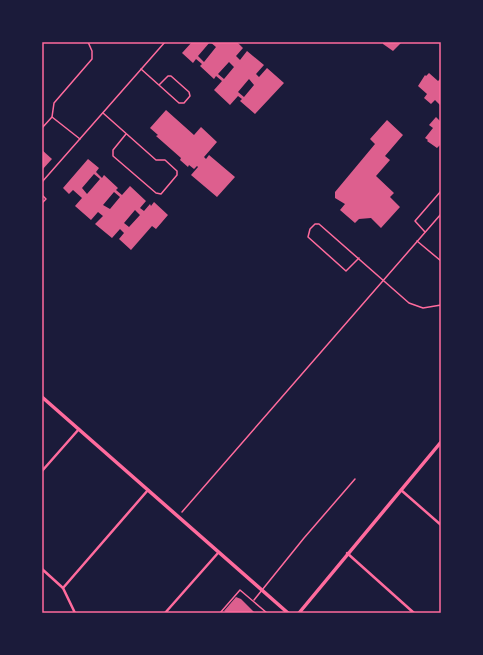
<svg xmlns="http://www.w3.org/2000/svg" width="483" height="655" font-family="'Open Sans',sans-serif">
<rect width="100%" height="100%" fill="#1b1b3a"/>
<g fill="#dd5f8e" fill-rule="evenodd">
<path d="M192,42H237L243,48L236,56L240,60L247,51L264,65L256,74L259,77L267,68L284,83L255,114L240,101L242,99L238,96L230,105L214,90L222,81L216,76L214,79L200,66L202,64L196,59L193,63L182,53ZM210,42L216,47L204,62L198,56ZM229,62L234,67L224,79L218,74ZM249,79L254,85L244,97L238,92Z"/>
<polygon points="383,42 402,42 393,51 383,44"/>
<polygon points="429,73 438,81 441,78 441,106 435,100 431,104 424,98 427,94 418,86 425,75 426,76"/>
<polygon points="166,110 194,135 201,127 217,142 204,157 206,159 209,155 235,177 217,197 191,175 198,167 197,166 194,169 189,165 188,167 180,160 181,158 156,136 158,135 150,128"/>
<polygon points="436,117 440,121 441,119 441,144 437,148 427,141 428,140 425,138 433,128 429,125"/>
<polygon points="387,120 403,135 385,156 390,160 376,176 394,193 390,197 400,207 381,228 371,218 359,219 355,223 340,210 345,204 335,198 335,192 375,144 370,139"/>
<polygon points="42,150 52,159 42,170"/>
<path d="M88,159L99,168L96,172L102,178L104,175L118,188L116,190L122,195L130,186L146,201L140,208L144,211L150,204L151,206L154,202L168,215L156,229L152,226L131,250L119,239L124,233L120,229L112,238L95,224L103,216L98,212L91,220L75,206L82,198L73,190L69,194L63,188ZM94,174L100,179L87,194L82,188ZM114,192L120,197L110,209L103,205ZM135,210L140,215L129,227L124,223Z"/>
<polygon points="236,597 241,599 255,613 227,613 224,611"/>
</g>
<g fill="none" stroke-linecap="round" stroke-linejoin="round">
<g stroke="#ff6b9d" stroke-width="1.5">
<polyline points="141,69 179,103 184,103 190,96 189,92 171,76 168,76 159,85"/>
<polyline points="103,113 156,160 165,160 177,171 177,175 161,194 156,193 113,156 113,150 126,134"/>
<polyline points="52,117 54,103 92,59 92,51 88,42"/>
<polyline points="42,128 52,117 80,139"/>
<polyline points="42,182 165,42"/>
<polyline points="42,195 46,199 42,203"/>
<polyline points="425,232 415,221 441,191"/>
<polyline points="417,241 441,261"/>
<polyline points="359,258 346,271 308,237 310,229 315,224 319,224 409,303 423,308 441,305"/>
<polyline points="182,512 441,214"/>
<polyline points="254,600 304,538 355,479"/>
<polyline points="220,613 240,590 267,613"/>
</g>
<g stroke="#ff6b9d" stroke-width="2.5">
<polyline points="42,471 79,429"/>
<polyline points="401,490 441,525"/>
<polyline points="347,553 414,613"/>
<polyline points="42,569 63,588 75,613"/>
<polyline points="63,588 148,490"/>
<polyline points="165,613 218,553"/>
</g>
<polyline stroke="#ff6b9d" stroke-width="3.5" points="42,397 288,613"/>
<polyline stroke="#ff6b9d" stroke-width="3.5" points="299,613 441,442"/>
</g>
<rect width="483" height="655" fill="none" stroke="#1b1b3a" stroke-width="86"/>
<rect x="43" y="43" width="397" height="569" fill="none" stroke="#ff6b9d" stroke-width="1.5"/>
</svg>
